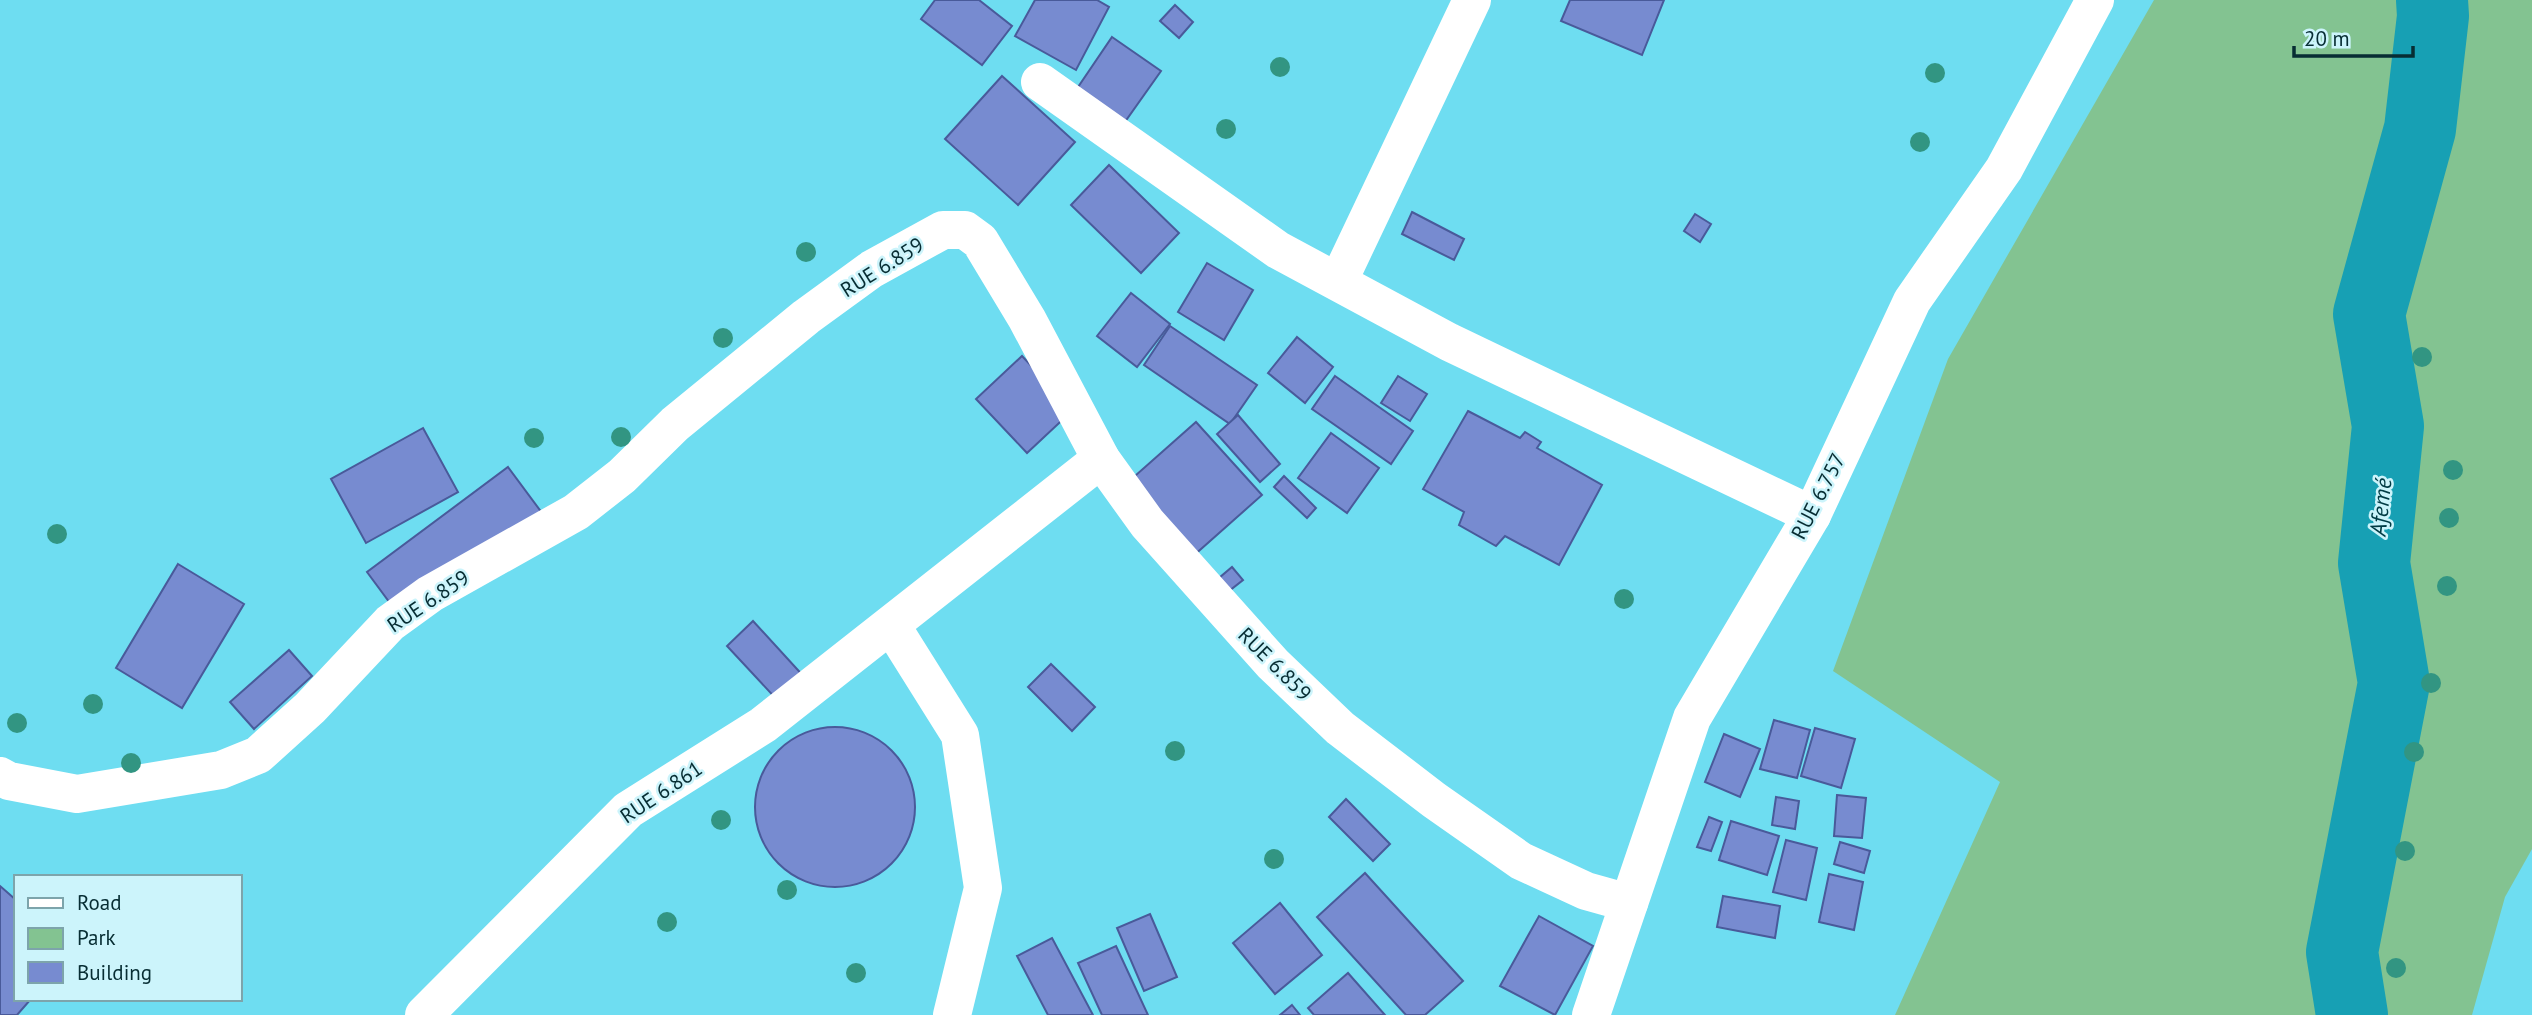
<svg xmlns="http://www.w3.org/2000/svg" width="2532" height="1015" font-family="'PT Sans',sans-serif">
<rect width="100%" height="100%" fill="#6eddf1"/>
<polygon fill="#83c391" points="2154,0 2532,0 2532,849 2505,897 2472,1015 1895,1015 2000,782 1833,671 1948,359"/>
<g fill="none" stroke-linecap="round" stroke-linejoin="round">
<polyline stroke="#17a0b4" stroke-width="72" points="2352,1015 2342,952 2394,683 2374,563 2388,426 2369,314 2420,129 2433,16 2432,0"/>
</g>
<g fill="#778bd0" stroke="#495a9a" stroke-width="2">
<polygon points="935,0 979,0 1012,26 982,65 921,19"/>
<polygon points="1035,0 1097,0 1109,7 1076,70 1015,36"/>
<polygon points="1570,0 1664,0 1642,55 1561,21"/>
<polygon points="1175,5 1193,22 1179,38 1160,21"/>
<polygon points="1112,37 1161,71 1122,126 1074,93"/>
<polygon points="1002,76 1075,142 1018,205 945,139"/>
<polygon points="1109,165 1179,233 1141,273 1071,205"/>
<polygon points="1412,212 1464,239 1454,260 1402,234"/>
<polygon points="1695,214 1711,224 1700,242 1684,231"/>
<polygon points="1207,263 1253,290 1224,340 1178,312"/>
<polygon points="1131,293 1170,324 1137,367 1097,336"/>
<polygon points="1170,326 1257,385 1230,424 1144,365"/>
<polygon points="1297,337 1333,367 1305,403 1268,373"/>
<polygon points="1022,356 1073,410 1027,453 976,399"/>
<polygon points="1335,376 1413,431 1391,464 1312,409"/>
<polygon points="1398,376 1427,394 1410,421 1381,403"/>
<polygon points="1468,411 1520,438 1525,432 1541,442 1537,448 1602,485 1559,565 1505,536 1496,546 1459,525 1464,512 1423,489"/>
<polygon points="1238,415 1280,464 1260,482 1217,434"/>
<polygon points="1196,422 1262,495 1192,557 1127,483"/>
<polygon points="423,428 458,492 366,543 331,479"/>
<polygon points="1331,433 1379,468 1347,513 1298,478"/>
<polygon points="508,467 548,521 407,626 367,572"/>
<polygon points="1284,476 1316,508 1307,518 1274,487"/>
<polygon points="178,564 244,604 182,708 116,668"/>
<polygon points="1232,567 1243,580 1229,591 1219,578"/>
<polygon points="753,621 807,680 781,704 727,646"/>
<polygon points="289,650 312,676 254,729 230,702"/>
<polygon points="1051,664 1095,707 1072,731 1028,687"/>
<polygon points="1774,720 1810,730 1797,778 1760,769"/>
<circle cx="835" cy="807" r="80"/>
<polygon points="1815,728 1855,739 1841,788 1801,776"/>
<polygon points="1724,734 1760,749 1740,797 1705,782"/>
<polygon points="1837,795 1866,798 1862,838 1834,836"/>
<polygon points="1776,797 1799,801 1795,829 1772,825"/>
<polygon points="1346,799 1390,844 1373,861 1329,817"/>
<polygon points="1709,817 1722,822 1711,851 1697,847"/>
<polygon points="1731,821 1779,836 1767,875 1719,860"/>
<polygon points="1786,840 1817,848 1806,900 1773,892"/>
<polygon points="1840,842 1870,851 1864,873 1834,864"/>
<polygon points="1365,873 1463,981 1425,1015 1406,1015 1317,917"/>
<polygon points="1829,874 1863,882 1854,930 1819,922"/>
<polygon points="0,886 16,900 16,999 31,999 17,1015 0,1015"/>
<polygon points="1723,896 1780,906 1775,938 1717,927"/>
<polygon points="1280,903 1322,955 1275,994 1233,943"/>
<polygon points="1150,914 1177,977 1144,991 1117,928"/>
<polygon points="1539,916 1593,946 1555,1015 1500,986"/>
<polygon points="1052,938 1093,1015 1048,1015 1017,956"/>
<polygon points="1116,946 1148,1015 1102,1015 1078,963"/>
<polygon points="1348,973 1385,1015 1314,1015 1308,1008"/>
<polygon points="1292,1005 1300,1015 1280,1015"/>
</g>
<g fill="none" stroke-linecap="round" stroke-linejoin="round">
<g stroke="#fff" stroke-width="38">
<polyline points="1040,82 1278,250 1449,342 1812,515"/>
<polyline points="1339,280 1472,0"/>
<polyline points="891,625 960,735 983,888 952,1015"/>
<polyline points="0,776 9,781 77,794 221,770 258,755 310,708 390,623 430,594 576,512 622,476 675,424 806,317 872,269 943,230 965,230 980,241 1027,319 1101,459 1147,523 1273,664 1340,728 1434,800 1521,861 1586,891 1629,903"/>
<polyline points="424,1015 628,810 763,725 1101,459"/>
<polyline points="1591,1015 1692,718 1812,515 1912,301 2004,169 2095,0"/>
</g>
</g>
<g fill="#329582">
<circle cx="1280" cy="67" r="10"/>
<circle cx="1935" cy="73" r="10"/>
<circle cx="1226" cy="129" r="10"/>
<circle cx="1920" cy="142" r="10"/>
<circle cx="806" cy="252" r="10"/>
<circle cx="723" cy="338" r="10"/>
<circle cx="2422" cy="357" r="10"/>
<circle cx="621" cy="437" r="10"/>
<circle cx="534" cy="438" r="10"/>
<circle cx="2453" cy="470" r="10"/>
<circle cx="2449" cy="518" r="10"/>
<circle cx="57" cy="534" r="10"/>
<circle cx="2447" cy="586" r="10"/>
<circle cx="1624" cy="599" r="10"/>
<circle cx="2431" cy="683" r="10"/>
<circle cx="93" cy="704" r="10"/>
<circle cx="17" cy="723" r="10"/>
<circle cx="1175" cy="751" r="10"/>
<circle cx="2414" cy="752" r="10"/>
<circle cx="131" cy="763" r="10"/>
<circle cx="721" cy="820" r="10"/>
<circle cx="2405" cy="851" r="10"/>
<circle cx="1274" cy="859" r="10"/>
<circle cx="787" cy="890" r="10"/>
<circle cx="667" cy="922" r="10"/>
<circle cx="2396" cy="968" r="10"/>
<circle cx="856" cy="973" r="10"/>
</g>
<g text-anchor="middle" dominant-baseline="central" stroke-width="5" stroke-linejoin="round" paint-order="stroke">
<g font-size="21" fill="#072d33" stroke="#ccf4fb">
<text transform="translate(882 267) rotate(-32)">RUE 6.859</text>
<text transform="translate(1818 496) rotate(-63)">RUE 6.757</text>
<text transform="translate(428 601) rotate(-34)">RUE 6.859</text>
<text transform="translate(1275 664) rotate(45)">RUE 6.859</text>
<text transform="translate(661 792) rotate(-34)">RUE 6.861</text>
</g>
<g font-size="23" font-style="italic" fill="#013b44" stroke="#ccf4fb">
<text transform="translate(2380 507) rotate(-84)">Afemé</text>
</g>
</g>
<rect x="14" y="875" width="228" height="126" fill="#ccf4fb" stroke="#7da4ab" stroke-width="2"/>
<rect x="28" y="898" width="35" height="10" fill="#ffffff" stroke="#7da4ab" stroke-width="2"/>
<text x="77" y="910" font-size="21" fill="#072d33">Road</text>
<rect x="28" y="928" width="35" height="21" fill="#83c391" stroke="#7da4ab" stroke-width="2"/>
<text x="77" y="945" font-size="21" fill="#072d33">Park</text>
<rect x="28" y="962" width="35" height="21" fill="#778bd0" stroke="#7da4ab" stroke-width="2"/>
<text x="77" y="980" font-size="21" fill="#072d33">Building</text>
<path d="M2294 46v10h119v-10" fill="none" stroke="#072d33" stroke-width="3.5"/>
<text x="2304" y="46" font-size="21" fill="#072d33" stroke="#ccf4fb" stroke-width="5" paint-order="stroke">20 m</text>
</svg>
